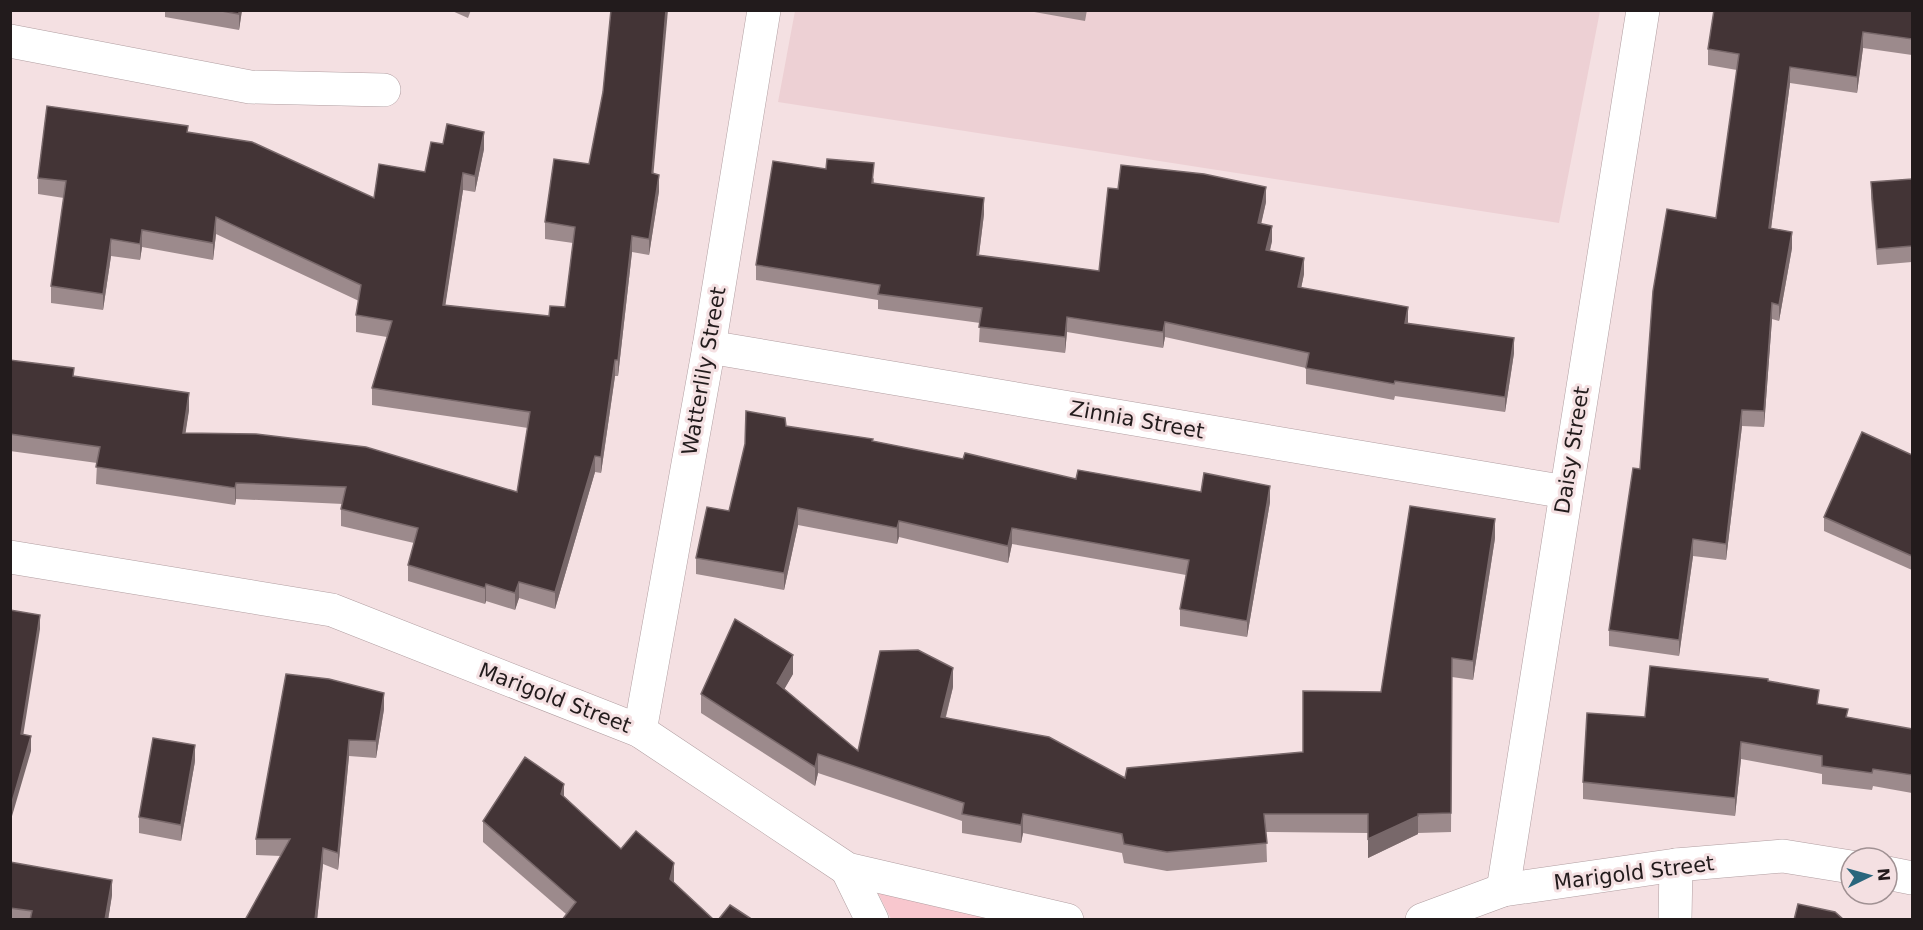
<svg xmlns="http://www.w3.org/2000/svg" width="1923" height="930" font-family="'DejaVu Sans',sans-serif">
<rect width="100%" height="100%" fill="#f4e0e2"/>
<polygon fill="#edd0d4" points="795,11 1600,11 1559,223 778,102"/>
<polygon fill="#f8c7ce" points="877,891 991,919 891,919"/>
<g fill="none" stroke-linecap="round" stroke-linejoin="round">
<defs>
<g id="street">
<polyline points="10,41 250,87 384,90"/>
<polyline points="709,347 1566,492"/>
<polyline points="10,557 332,610 640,731 847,869 1067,920"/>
<polyline points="640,731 709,347 764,10"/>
<polyline points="847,869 872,920"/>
<polyline points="1887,873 1912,878"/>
<polyline points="1503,890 1643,10"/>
<polyline points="1422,920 1503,890 1676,865 1783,856 1851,867"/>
<polyline points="1675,920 1676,865"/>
</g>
</defs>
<use href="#street" stroke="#b19ea1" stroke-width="34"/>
<use href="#street" stroke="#fff" stroke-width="33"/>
</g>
<g fill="#9c8a8c">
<polygon points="165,10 242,10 239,30 165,17"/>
<polygon points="450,10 471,10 468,18"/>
<polygon points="1023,10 1087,10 1085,21"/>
<polygon points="1912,10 1912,55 1863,48 1857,93 1790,83 1771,228 1792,248 1779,321 1772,319 1764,427 1742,426 1726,560 1693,556 1679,656 1609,646 1609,630 1640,469 1716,218 1737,70 1708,65 1708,49"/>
<polygon points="188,132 374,198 425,172 443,144 484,149 475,192 463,190 445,305 549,316 565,307 573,243 545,239 545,222 653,174 659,191 649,255 632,252 618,376 615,376 601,473 595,472 555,609 519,598 515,610 486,601 485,604 408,581 408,565 414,543 341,526 341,509 343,504 236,499 235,505 96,484 97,463 10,451 10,360 74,376 189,410 185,433 517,492 528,428 372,405 372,388 387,337 356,332 356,315 359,301 216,234 213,260 142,247 140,260 111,256 103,310 51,303 51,286 64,198 38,194 38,178"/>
<polygon points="874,178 874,183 984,214 979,255 1099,271 1266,202 1261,223 1272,241 1270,251 1304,274 1301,288 1407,323 1514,353 1505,412 1395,396 1394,400 1306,384 1306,368 1165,337 1163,348 1067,332 1065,353 979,342 980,323 878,309 878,300 756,280 756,265"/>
<polygon points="1912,179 1912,262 1877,265 1871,198 1871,182"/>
<polygon points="786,426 873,441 963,459 1076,479 1201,492 1270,502 1247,637 1180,626 1180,609 1186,575 1012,544 1008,563 899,537 897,544 798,525 784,590 696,574 696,558 729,511"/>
<polygon points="1912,455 1912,570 1824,531 1824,517"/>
<polygon points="1495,538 1473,680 1452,677 1451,832 1418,833 1418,834 1368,858 1368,833 1266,832 1267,862 1167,871 1124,863 1122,853 1023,833 1021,843 962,833 962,821 818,773 815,786 701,713 701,694 793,674 784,689 858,751 953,687 946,717 1125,778 1303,752 1381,692"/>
<polygon points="286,674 384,709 376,758 349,756 338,870 323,864 317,920 245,920 281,856 256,855 256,839"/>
<polygon points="1768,681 1848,717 1912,729 1912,793 1873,786 1872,790 1822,784 1822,774 1741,759 1735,816 1583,799 1583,782 1645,717"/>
<polygon points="195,761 181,841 139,833 139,817"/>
<polygon points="564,797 621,849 566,914 483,842 483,821"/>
<polygon points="10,862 112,895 108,920 10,920"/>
</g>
<g fill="#78686a">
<polygon points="239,10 242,10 239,30"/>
<polygon points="666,10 668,10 652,190 652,173"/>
<polygon points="1863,32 1863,48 1857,93 1857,77"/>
<polygon points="1790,67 1790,83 1769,244 1769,228"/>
<polygon points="484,132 484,149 475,192 475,176"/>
<polygon points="463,173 463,190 443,321 443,305"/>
<polygon points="659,175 659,191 649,255 649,239"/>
<polygon points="1266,187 1266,202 1258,238 1258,223"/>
<polygon points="984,198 984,214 977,270 977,255"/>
<polygon points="216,217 216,234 213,260 213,243"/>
<polygon points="1272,226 1272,241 1266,265 1266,250"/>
<polygon points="142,230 142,247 140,260 140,244"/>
<polygon points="1792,232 1792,248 1779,321 1779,305"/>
<polygon points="632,236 632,252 618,376 618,360"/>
<polygon points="111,239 111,256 103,310 103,294"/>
<polygon points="1304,258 1304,274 1298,303 1298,287"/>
<polygon points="1772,303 1772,319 1764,427 1764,411"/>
<polygon points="1408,307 1408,322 1405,338 1405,323"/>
<polygon points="1067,317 1067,332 1065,353 1065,337"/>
<polygon points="1165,322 1165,337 1163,348 1163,332"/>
<polygon points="1514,338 1514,353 1505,412 1505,397"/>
<polygon points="615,360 615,376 601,473 601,457"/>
<polygon points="189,393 189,410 183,450 183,433"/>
<polygon points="1742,410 1742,426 1726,560 1726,544"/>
<polygon points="595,456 595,472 555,609 555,592"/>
<polygon points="236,483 236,499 235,505 235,488"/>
<polygon points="1270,486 1270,502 1247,637 1247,621"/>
<polygon points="798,508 798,525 784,590 784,573"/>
<polygon points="1495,519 1495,538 1473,680 1473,661"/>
<polygon points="899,521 899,537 897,544 897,528"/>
<polygon points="1012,528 1012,544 1008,563 1008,546"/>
<polygon points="1693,539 1693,556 1679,656 1679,640"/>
<polygon points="519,582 519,598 515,610 515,593"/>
<polygon points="486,584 486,601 485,604 485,588"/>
<polygon points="40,615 40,629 21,749 21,734"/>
<polygon points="793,655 793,674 777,702 777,683"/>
<polygon points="953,668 953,687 941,735 941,717"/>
<polygon points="384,693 384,709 376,758 376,741"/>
<polygon points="31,736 31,751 10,823 10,809"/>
<polygon points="349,740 349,756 338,870 338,853"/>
<polygon points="1741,742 1741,759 1735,816 1735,798"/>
<polygon points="195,745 195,761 181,841 181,825"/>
<polygon points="818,754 818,773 815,786 815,767"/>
<polygon points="564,784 564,805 561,794"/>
<polygon points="1023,814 1023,833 1021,843 1021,825"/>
<polygon points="1418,816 1418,834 1368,858 1368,839"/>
<polygon points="323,848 323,864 317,920 315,920"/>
<polygon points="674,863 674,884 670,879"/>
<polygon points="112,880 112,895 108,920 105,920"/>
</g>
<g fill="#433436" stroke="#78686a" stroke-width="1.5">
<polygon points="216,10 239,10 239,14"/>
<polygon points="611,10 666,10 652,173 659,175 649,239 632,236 618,360 615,360 601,457 595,456 555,592 519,582 515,593 486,584 485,588 408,565 418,528 341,509 346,487 236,483 235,488 96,467 100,447 10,434 10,360 74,368 73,376 189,393 183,433 256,434 366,447 517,492 530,412 372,388 392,321 356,315 361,285 216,217 213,243 142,230 140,244 111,239 103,294 51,286 66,181 38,178 47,106 188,126 187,132 252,142 374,198 379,164 425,172 431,142 443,144 447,124 484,132 475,176 463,173 443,305 549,316 550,306 565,307 575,227 545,222 554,159 589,164 603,92"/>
<polygon points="1714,10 1912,10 1912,39 1863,32 1857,77 1790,67 1769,228 1792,232 1779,305 1772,303 1764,411 1742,410 1726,544 1693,539 1679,640 1609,630 1633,468 1640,469 1653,291 1667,209 1716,218 1739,54 1708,49"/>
<polygon points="827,159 874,163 872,183 984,198 977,255 1099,271 1108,188 1118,189 1121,165 1204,174 1266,187 1258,223 1272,226 1266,250 1304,258 1298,287 1408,307 1405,323 1514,338 1505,397 1395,381 1394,384 1306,368 1309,353 1165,322 1163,332 1067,317 1065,337 979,327 982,308 878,294 880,285 756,265 773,161 826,169"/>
<polygon points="1912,179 1912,246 1877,249 1871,182"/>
<polygon points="746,411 785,418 786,426 873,439 872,441 963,459 965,453 1076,479 1078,470 1201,492 1204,473 1270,486 1247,621 1180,609 1189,560 1012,528 1008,546 899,521 897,528 798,508 784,573 696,558 707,507 729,511 745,444"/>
<polygon points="1862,432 1912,455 1912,556 1824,517"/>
<polygon points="1410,506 1495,519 1473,661 1452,658 1451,813 1418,814 1418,816 1368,839 1368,814 1264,814 1267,843 1167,852 1124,844 1122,834 1023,814 1021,825 962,814 964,803 818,754 815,767 701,694 735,619 793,655 777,683 858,751 880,651 918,650 953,668 941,717 1049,737 1125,778 1127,768 1303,752 1303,691 1381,692"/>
<polygon points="10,610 40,615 21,734 31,736 10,809"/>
<polygon points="1650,666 1768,679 1768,681 1819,690 1817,704 1848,709 1846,717 1912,729 1912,775 1873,769 1872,773 1822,766 1822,756 1741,742 1735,798 1583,782 1587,713 1645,717"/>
<polygon points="286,674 329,679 384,693 376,741 349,740 338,853 323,848 315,920 245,920 290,839 256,839"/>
<polygon points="153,738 195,745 181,825 139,817"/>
<polygon points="525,757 564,784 561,794 621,849 636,831 674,863 670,879 714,920 562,920 576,902 483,821"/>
<polygon points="10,862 112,880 105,920 30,920 32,911 10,908"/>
<polygon points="1798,904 1835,912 1844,920 1794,920"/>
<polygon points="730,905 753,920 718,920"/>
</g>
<g text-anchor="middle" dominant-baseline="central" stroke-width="6" stroke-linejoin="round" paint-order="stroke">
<g font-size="21" fill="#221b1c" stroke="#f4e0e2">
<text transform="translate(704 371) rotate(-80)">Watterlily Street</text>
<text transform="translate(1137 420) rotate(10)">Zinnia Street</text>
<text transform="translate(1572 450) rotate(-81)">Daisy Street</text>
<text transform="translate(555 698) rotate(21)">Marigold Street</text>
<text transform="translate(1634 873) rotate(-7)">Marigold Street</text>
</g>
</g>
<rect width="1923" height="930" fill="none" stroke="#221b1c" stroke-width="24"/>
<g transform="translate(1869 876) rotate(85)"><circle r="28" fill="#f4e0e2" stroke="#a09193" stroke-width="1.5"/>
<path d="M0-4.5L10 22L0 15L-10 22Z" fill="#29667d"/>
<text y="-9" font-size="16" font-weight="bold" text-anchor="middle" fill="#221b1c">N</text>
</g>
</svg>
